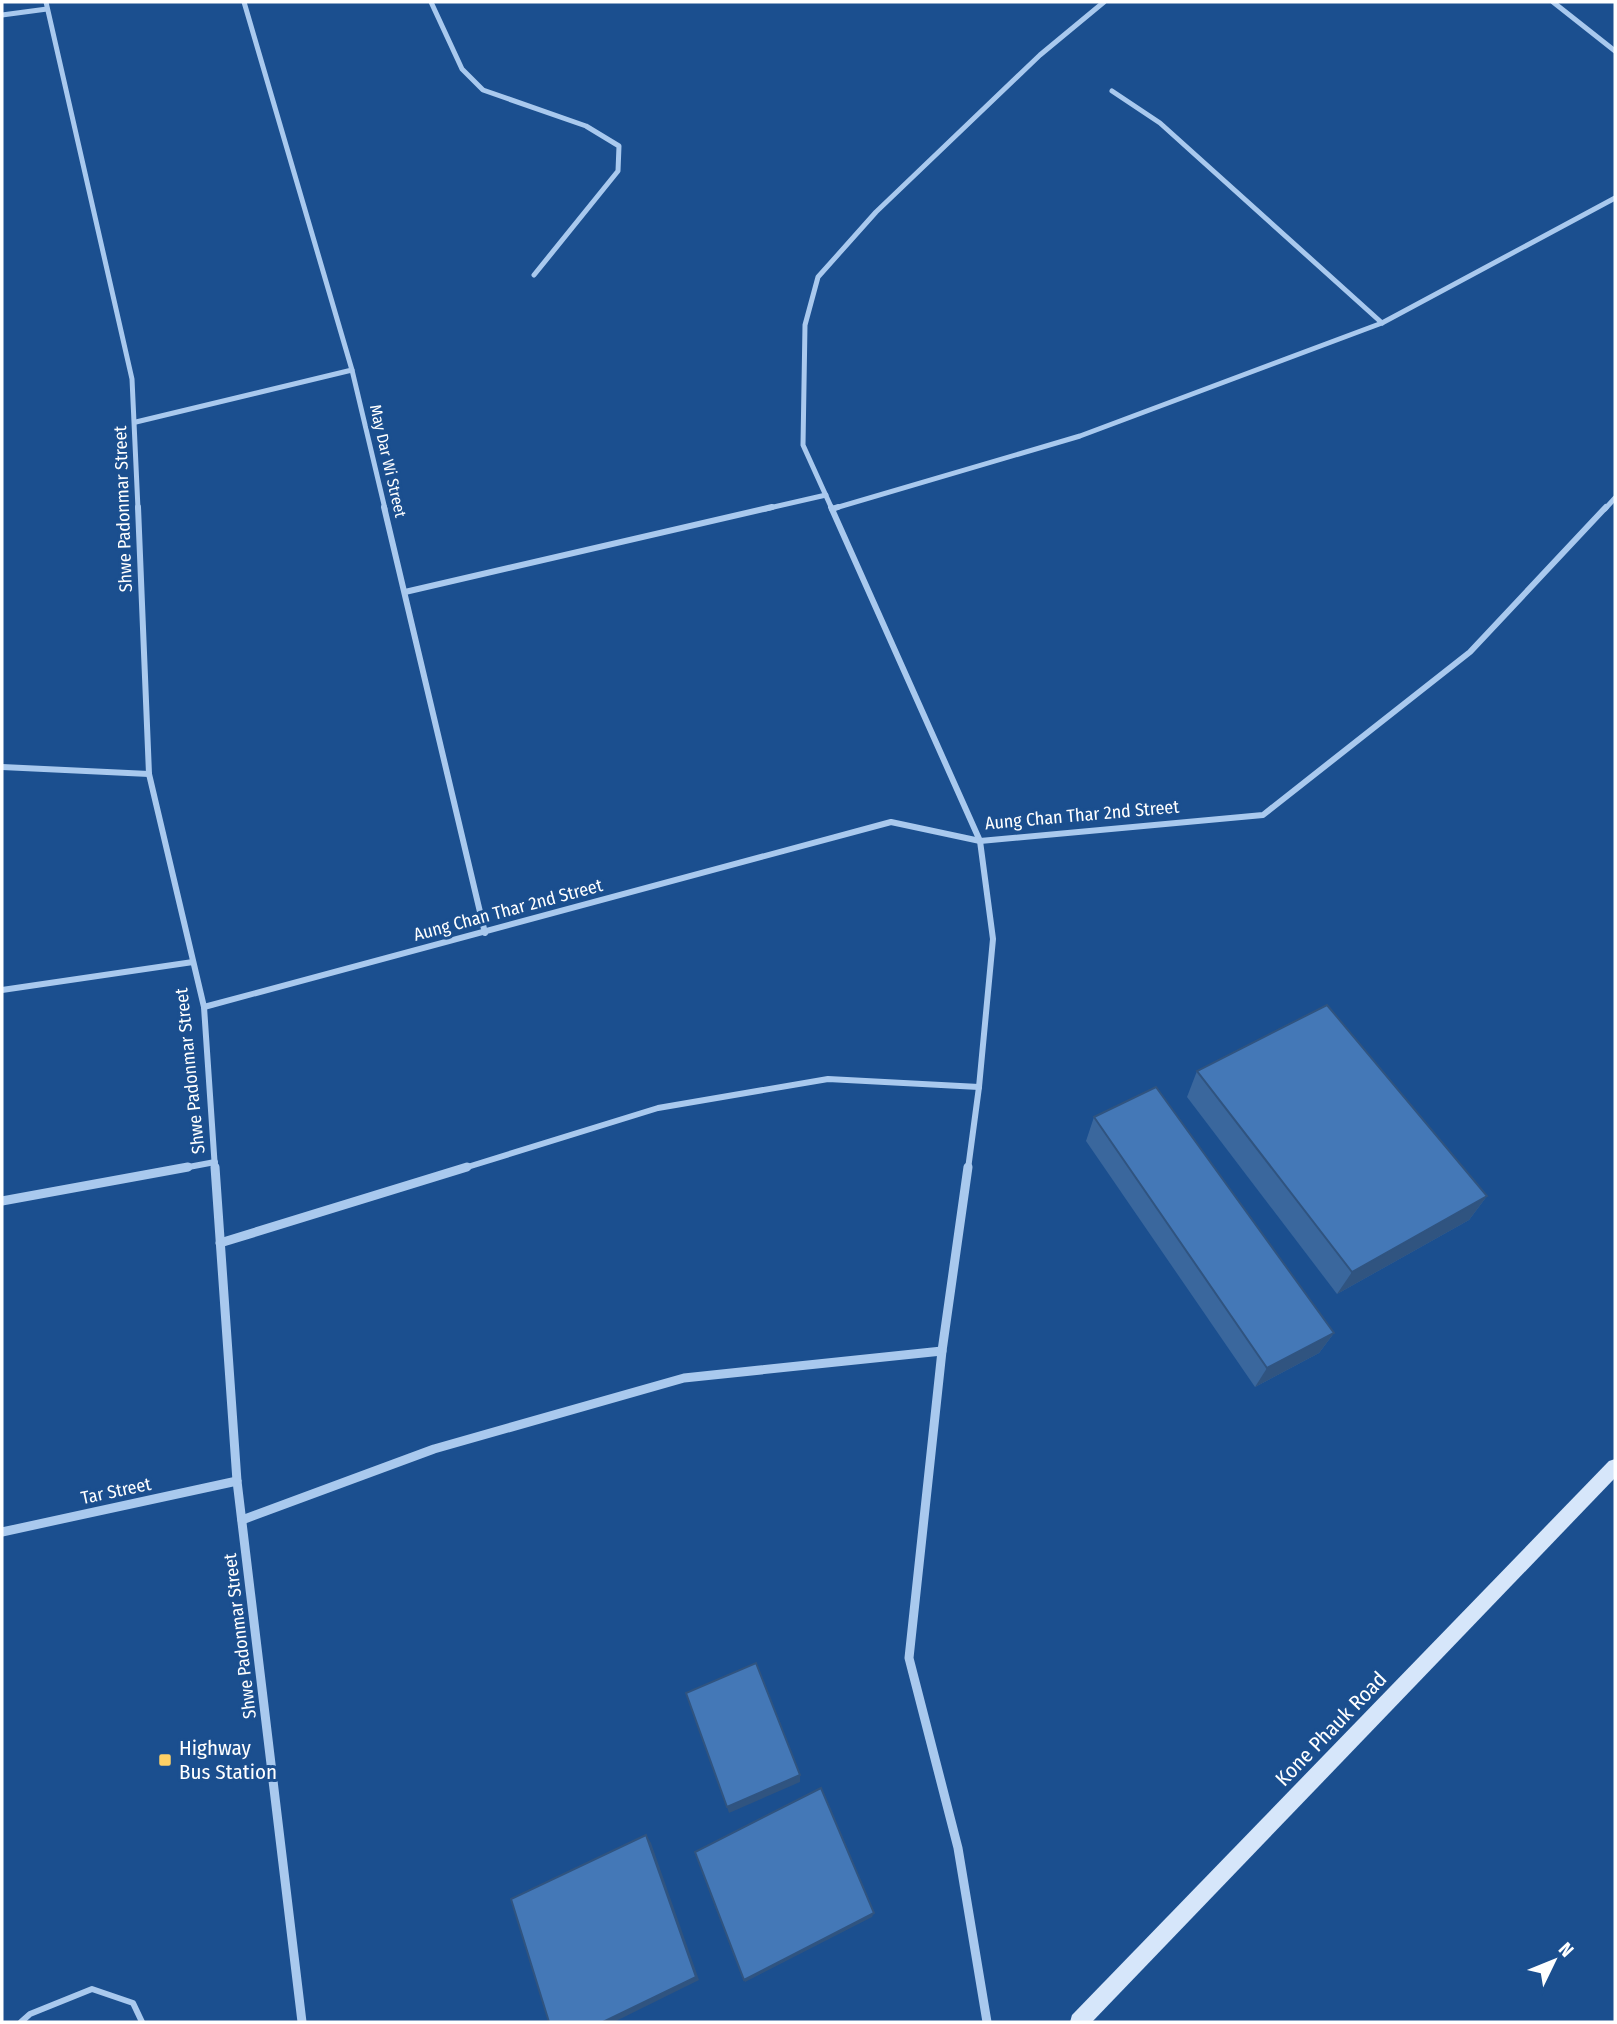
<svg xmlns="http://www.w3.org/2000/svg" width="1617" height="2024" font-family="'Fira Sans Condensed',sans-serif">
<rect width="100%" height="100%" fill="#1b4f8f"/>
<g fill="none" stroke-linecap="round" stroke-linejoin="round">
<polyline stroke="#a9c9ee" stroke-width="6" points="21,2022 30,2014 92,1989 133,2003 142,2022"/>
<g stroke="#a9c9ee" stroke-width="5">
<polyline points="46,2 132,379 138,509"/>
<polyline points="244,2 352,370 385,509"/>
<polyline points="431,2 462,69 483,90 586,126 619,146 618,171 534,275"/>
<polyline points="1553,2 1615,51"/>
<polyline points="2,15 47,9"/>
<polyline points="1112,91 1160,123 1382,323"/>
<polyline points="136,422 352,370"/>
<polyline points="765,509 826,495"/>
<polyline points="832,509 1080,436 1382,323 1615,198"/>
<polyline points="832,509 803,445 805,325 818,277 876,212 1040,55 1104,2"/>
<polyline points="1605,509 1615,498"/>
</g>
<g stroke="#a9c9ee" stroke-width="6">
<polyline points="138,507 149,774 204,1007 215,1169"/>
<polyline points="384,507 485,933"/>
<polyline points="831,507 980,841 993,939 979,1087 968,1169"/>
<polyline points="832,509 838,507"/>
<polyline points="405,592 772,507"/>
<polyline points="2,767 149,774"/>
<polyline points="2,990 193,962"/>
<polyline points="204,1007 891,822 980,841 1263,815 1470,652 1606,507"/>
<polyline points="178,1169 215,1162"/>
<polyline points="461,1169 658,1108 828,1079 979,1087"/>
</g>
<g stroke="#a9c9ee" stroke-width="9">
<polyline points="215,1167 237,1481 302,2022"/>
<polyline points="968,1167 942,1351 909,1658 958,1848 987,2022"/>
<polyline points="2,1201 188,1167"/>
<polyline points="220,1243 467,1167"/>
<polyline points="242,1520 434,1449 684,1378 942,1351"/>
<polyline points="2,1532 237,1481"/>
</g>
<polygon fill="#d6e6fa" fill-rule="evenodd" points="1615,1459 1615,1478 1092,2022 1070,2022 1072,2015 1609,1461"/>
</g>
<g fill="#3a679d">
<polygon points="1197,1071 1487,1196 1469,1220 1337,1294 1187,1097"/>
<polygon points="1094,1117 1334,1333 1319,1353 1255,1387 1086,1141"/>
</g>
<g fill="#305480">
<polygon points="1487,1196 1469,1220 1337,1294 1352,1272"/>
<polygon points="1334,1333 1319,1353 1255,1387 1267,1368"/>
<polygon points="800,1775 800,1782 729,1813 727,1807"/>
<polygon points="646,1835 651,1843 699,1980 614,2022 603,2022"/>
<polygon points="874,1913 872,1917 745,1982 744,1980"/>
</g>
<g fill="#4478b7" stroke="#305480" stroke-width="2">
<polygon points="1327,1005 1487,1196 1352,1272 1197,1071"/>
<polygon points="1156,1087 1334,1333 1267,1368 1094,1117"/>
<polygon points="756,1663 800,1775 727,1807 686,1693"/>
<polygon points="821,1788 874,1913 744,1980 695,1852"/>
<polygon points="646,1835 696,1977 603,2022 549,2022 511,1899"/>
</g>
<rect fill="#ffd166" stroke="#1b4f8f" stroke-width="2.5" x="158" y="1753" width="14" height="14" rx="3.5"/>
<g text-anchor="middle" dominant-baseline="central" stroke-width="6" stroke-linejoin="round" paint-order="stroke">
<g font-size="16" fill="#fff" stroke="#1b4f8f">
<text transform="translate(388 461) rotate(77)">May Dar Wi Street</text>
</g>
<g font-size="18" fill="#fff" stroke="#1b4f8f">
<text transform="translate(123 509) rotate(-92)">Shwe Padonmar Street</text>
<text transform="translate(1082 815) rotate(-5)">Aung Chan Thar 2nd Street</text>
<text transform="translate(508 910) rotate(-15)">Aung Chan Thar 2nd Street</text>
<text transform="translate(190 1071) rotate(-96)">Shwe Padonmar Street</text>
<text transform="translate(116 1491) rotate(-12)">Tar Street</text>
<text transform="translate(240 1636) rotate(-97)">Shwe Padonmar Street</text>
</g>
<g font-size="21" fill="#fff" stroke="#1b4f8f">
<text transform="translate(1331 1729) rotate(-46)">Kone Phauk Road</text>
</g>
<g font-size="21" fill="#fff" stroke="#1b4f8f" text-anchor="start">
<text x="179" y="1748">Highway<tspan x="179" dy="24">Bus Station</tspan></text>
</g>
</g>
<rect width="1617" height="2024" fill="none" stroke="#ffffff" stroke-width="7"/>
<g transform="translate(1554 1961) rotate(47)" stroke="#1b4f8f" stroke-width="5" paint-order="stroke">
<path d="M0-5L12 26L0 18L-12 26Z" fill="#ffffff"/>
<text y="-10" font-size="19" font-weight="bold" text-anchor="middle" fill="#ffffff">N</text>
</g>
</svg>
